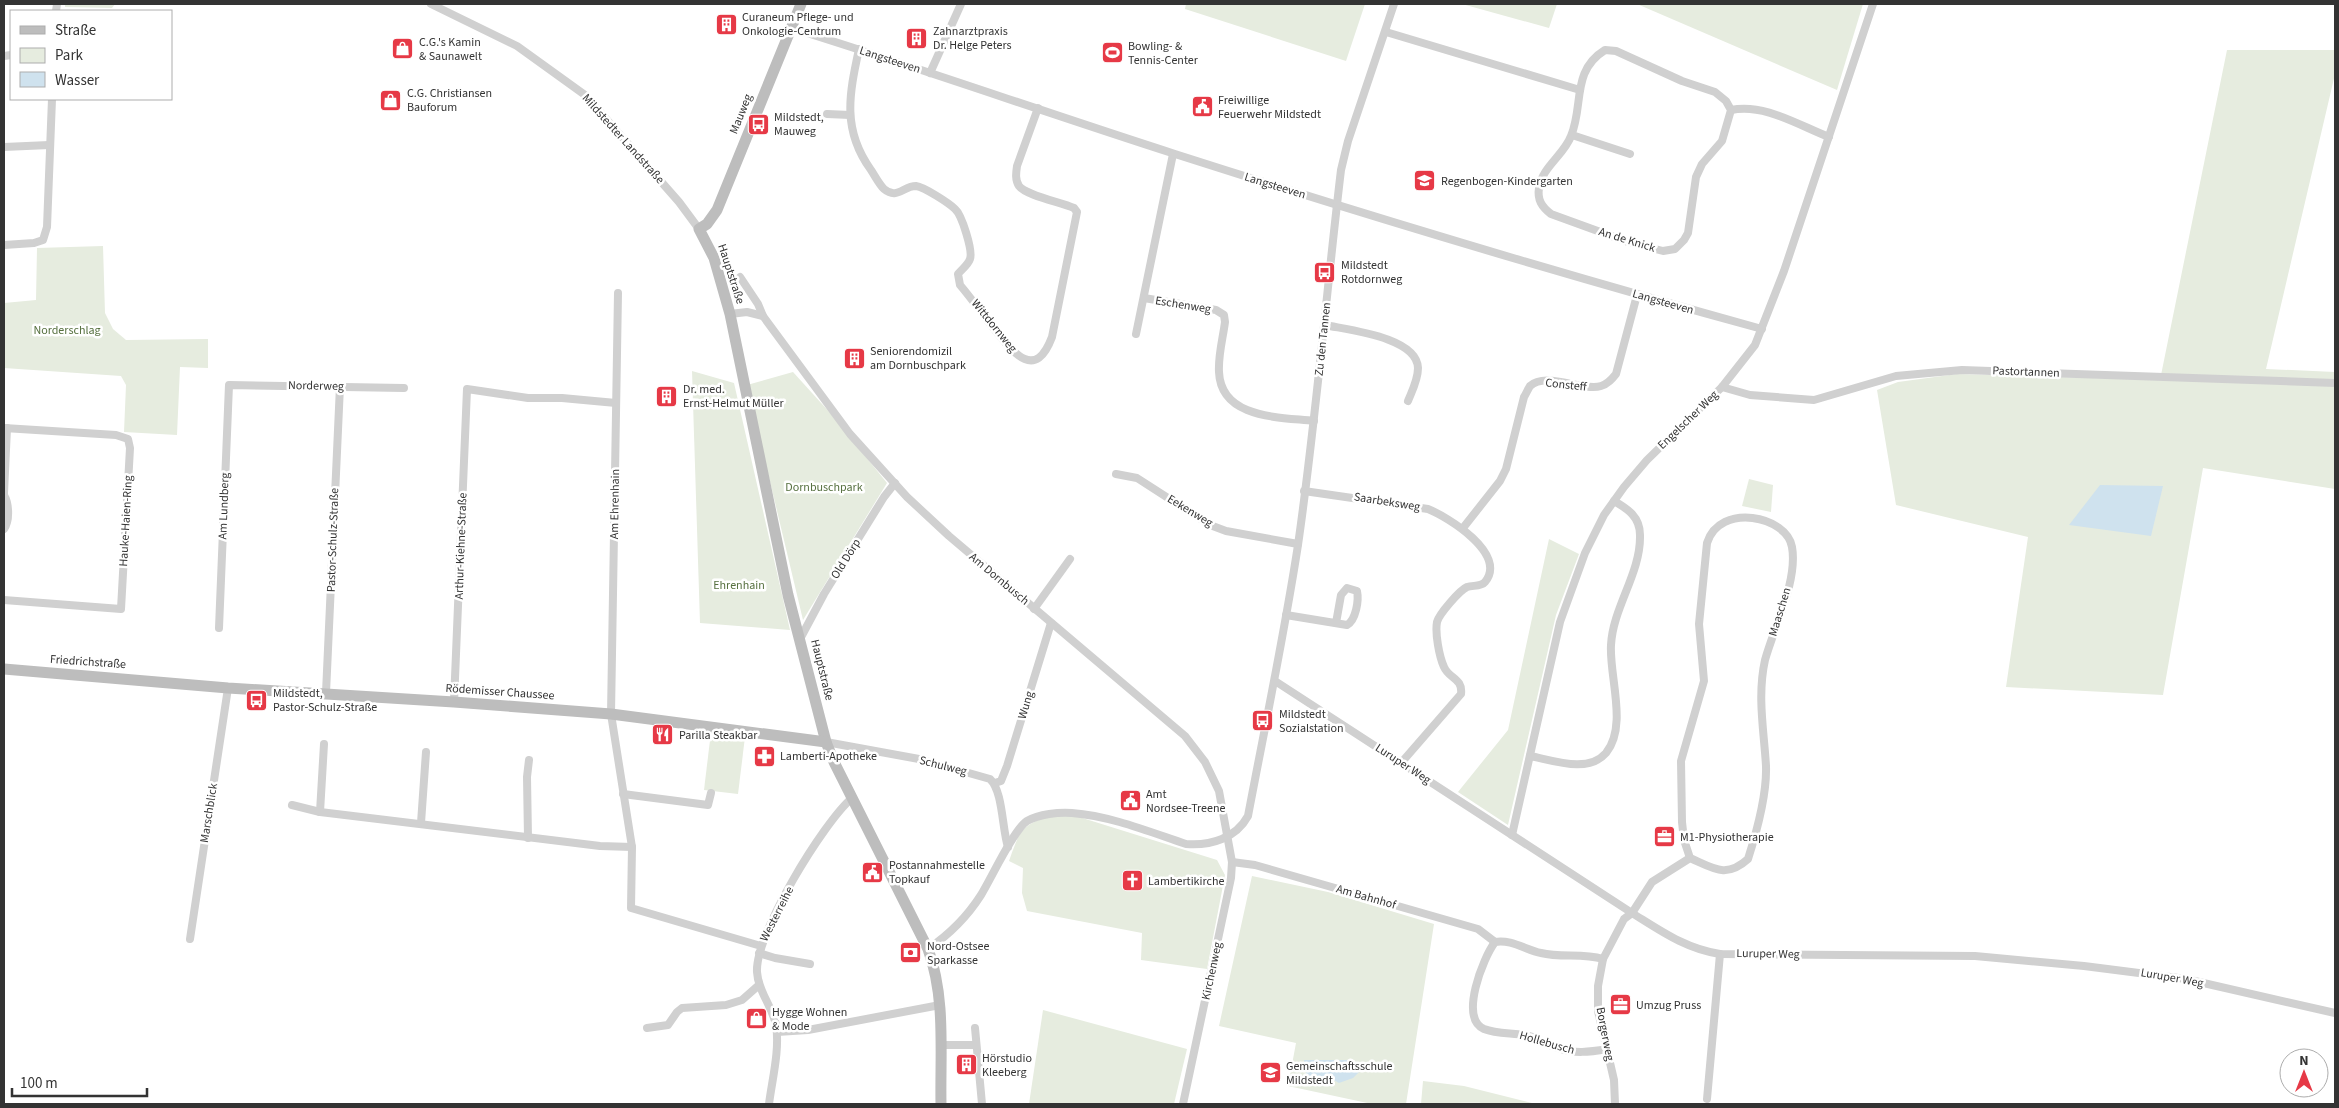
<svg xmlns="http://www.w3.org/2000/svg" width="2339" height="1108" font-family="'Source Sans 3',sans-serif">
<rect width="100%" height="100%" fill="#fff"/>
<g fill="#e6ecdf">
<polygon points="65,4 115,4 112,8 65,7"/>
<polygon points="1186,4 1365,4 1346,61 1185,9"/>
<polygon points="1462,4 1557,4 1549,28"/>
<polygon points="1637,4 1863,4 1837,90"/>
<polygon points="2227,50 2335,50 2335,74 2266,369 2335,372 2335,489 2203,468 2163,695 2006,687 2028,537 1896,505 1877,390 1898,382 1957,374 2160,380"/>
<polygon points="103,246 105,313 113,329 126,340 208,339 208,368 180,367 177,435 124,432 126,385 121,376 4,368 4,303 36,300 37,248"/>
<polygon points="692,371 734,383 790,630 700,623"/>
<polygon points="793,372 832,415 887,483 803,620 747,385"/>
<polygon points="1749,479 1773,485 1771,512 1742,506"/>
<polygon points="1549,539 1579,554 1556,615 1508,825 1458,792 1508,730"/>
<polygon points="711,732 745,737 738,794 704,790"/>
<path d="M1053,815L1076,816L1217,860L1225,875L1207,969L1141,960L1142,933L1027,911L1022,893L1023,868L1009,861C1020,830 1021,825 1053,815Z"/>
<polygon points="1252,876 1328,892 1434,924 1406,1104 1372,1104 1288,1086 1296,1043 1219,1026"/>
<polygon points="1043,1010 1187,1049 1174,1104 1029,1104"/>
<path d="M1423,1081L1464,1086L1536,1104H1489C1479,1101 1435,1104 1421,1104Z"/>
</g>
<g fill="#cfe2ee">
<polygon points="2100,485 2163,486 2151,536 2069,525"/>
<polygon points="1304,1060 1352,1060 1362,1069 1353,1078 1339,1083 1327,1076 1307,1079"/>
</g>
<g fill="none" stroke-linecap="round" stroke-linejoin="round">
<g stroke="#d0d0d0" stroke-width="8">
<polyline points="431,4 517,46 585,95 679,202 699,229"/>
<polyline points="56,11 57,4"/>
<path d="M791,28C920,68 1047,113 1175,154C1369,216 1565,275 1762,329"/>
<polyline points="1386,32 1580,90"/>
<path d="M859,49C849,95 842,130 871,170C875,176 879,184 884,189C897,200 903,186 916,186C924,187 949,203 955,209C962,215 973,251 970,259C968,265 962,269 958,274L960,285C971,298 981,312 991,325C1010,348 1034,385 1052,337L1077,212L1074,208C1061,202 1027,196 1019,186C1015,180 1016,173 1017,166L1038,108"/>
<path d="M1605,50L1616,51L1682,81L1715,92L1726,101L1731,110L1722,141L1702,164L1696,177L1688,233L1684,240L1675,249L1663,251L1628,242L1551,214C1542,207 1537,200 1539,188C1542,167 1564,155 1571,136C1584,105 1571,71 1605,50Z"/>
<polyline points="4,56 11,55"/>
<polyline points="930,73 961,4"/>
<path d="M1731,110C1764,103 1798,125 1829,137"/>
<polyline points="827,114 850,115"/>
<polyline points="1572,135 1630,154"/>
<polyline points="4,147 49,145"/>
<polyline points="4,245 34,243 43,240 47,227 52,99"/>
<polyline points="740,277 758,304 763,316"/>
<polyline points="618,293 611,714 632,847 631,908 761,946"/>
<path d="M1144,298L1216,310L1224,315L1225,322C1223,338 1218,355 1219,372C1221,419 1280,417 1314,421"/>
<polyline points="730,314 747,312 763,316 850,434 907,497 949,536 1185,736 1205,762 1219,791 1232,862 1231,878 1183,1104"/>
<path d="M1325,325C1348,330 1417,337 1418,368C1418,380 1412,391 1408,401"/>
<polyline points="1136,334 1173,154"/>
<polyline points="1722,387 1750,395 1814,400 1896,376 1962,370 2335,383"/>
<polyline points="4,428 116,435 128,439 130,448 121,609 4,600"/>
<polyline points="1116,474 1137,478 1210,525 1226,531 1298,544"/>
<path d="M1304,491L1428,509C1448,517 1508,554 1485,582C1481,587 1473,585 1467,587C1460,590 1439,614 1437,622C1435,633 1439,656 1444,667C1449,679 1463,678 1461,694L1401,763"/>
<polyline points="4,493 7,428"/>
<path d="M4,495C9,503 10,521 4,529"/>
<path d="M1463,528L1500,481L1506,469L1524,397C1526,394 1528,389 1530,386C1546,371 1583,392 1601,386C1608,384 1612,379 1616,374L1637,295"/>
<polyline points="1034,609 1070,559"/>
<path d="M1286,615L1347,625C1356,620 1359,600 1357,591L1347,588L1341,595L1336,623"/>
<polyline points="219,628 229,385 404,388"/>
<polyline points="800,639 824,594 884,497 895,483"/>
<path d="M1275,681L1632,913C1661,931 1686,949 1720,954L1975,956L2084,966L2186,979L2335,1013"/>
<polyline points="326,693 340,386"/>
<polyline points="454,702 467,389 528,398 562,398 616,403"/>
<path d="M826,742L919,759L990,779C1003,791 1002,829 1008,847"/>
<path d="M1530,756C1552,760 1588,774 1606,753C1628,726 1609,676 1611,645C1613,607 1641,573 1640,535C1640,517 1628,509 1614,501"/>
<polyline points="995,783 1001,781 1007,766 1051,623"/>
<polyline points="623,794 708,805 711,793"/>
<polyline points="292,805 320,812 600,846 632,847"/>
<polyline points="320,812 324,744"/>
<polyline points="421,823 426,752"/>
<polyline points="1512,835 1560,622 1585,553 1604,515 1624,487 1647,460 1722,387 1755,345 1784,271 1873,4"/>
<polyline points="528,838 527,777 529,760"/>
<polyline points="1232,862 1255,865 1478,929 1495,942"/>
<polyline points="190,939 228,688"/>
<path d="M928,949C950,934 967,917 981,895C991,879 1014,829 1027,821C1039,814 1059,812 1072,813C1111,816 1150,832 1186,844C1211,846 1236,838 1248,816C1265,726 1284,636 1298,545C1316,420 1326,295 1341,170L1348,141L1394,4"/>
<polyline points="759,953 775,958 810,964"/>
<path d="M1603,959C1582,953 1561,958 1541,953C1526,950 1511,939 1495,942C1483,958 1459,1018 1484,1029C1499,1035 1517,1032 1533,1037C1541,1040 1549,1046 1558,1048C1574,1054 1590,1052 1607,1049"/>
<polyline points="647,1028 668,1025 677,1012 682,1008 726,1005 742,1000 759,985"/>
<polyline points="975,1028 982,1104"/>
<polyline points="777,1032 808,1030 940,1005"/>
<polyline points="940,1045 976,1045"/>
<polyline points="1707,1099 1720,954"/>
<path d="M769,1104C772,1080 780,1050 776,1025C772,1006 758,991 757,972C755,934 823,823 852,798"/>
<path d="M1615,1104L1614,1080L1598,1011V986L1603,959L1624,919L1632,913L1652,882L1690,858L1684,840L1682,822L1681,761L1704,681L1699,624L1707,543C1720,502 1787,516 1792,547C1798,581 1774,627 1765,660C1757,696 1764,731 1766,766C1767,796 1757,831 1748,859C1726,879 1713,868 1690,858"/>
</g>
<g stroke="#bdbdbd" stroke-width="11">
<path d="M801,4L717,210L707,224L699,229L714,258L730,314L788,595L826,742L834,762L928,949C946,998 940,1053 941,1104"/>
<polyline points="4,669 228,688 454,702 611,714 826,742"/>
</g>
</g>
<defs>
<symbol id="building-square" viewBox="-11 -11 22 22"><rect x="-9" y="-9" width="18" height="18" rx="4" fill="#e63946" stroke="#fff"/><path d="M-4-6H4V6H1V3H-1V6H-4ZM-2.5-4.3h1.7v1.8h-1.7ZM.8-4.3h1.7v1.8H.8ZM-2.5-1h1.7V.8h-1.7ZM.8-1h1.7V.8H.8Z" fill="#fff"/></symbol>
<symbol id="shop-square" viewBox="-11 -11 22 22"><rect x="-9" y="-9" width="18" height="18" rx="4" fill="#e63946" stroke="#fff"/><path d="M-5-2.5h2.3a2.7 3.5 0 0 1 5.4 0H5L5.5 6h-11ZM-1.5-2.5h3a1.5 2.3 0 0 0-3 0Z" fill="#fff"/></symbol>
<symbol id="stadium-square" viewBox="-11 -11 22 22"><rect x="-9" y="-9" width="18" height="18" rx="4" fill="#e63946" stroke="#fff"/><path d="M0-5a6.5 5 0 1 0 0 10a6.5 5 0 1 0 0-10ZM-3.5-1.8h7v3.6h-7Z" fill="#fff"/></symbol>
<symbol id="civic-square" viewBox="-11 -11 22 22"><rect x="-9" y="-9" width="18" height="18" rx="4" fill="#e63946" stroke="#fff"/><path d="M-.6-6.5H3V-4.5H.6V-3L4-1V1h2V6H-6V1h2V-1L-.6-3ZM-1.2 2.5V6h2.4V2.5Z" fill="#fff"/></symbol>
<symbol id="bus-square" viewBox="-11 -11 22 22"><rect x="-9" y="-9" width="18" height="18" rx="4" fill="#e63946" stroke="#fff"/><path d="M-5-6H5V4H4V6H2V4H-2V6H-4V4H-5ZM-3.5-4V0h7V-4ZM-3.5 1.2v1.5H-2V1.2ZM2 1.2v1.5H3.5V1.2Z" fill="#fff"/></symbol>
<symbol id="school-square" viewBox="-11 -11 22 22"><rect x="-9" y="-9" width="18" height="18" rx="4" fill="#e63946" stroke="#fff"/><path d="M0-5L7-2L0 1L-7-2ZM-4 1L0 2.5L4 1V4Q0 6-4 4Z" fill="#fff"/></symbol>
<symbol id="restaurant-square" viewBox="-11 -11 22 22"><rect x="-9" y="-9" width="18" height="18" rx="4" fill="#e63946" stroke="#fff"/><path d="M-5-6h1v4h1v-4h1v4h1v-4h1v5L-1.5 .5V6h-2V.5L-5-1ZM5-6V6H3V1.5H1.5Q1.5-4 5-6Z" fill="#fff"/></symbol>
<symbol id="pharmacy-square" viewBox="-11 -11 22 22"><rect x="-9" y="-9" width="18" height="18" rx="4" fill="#e63946" stroke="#fff"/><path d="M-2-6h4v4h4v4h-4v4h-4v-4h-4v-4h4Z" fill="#fff"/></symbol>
<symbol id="office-square" viewBox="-11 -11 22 22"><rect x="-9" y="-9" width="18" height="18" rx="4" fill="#e63946" stroke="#fff"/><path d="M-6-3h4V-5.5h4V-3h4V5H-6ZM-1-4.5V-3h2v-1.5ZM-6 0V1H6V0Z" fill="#fff"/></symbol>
<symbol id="church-square" viewBox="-11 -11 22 22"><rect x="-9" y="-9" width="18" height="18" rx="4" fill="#e63946" stroke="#fff"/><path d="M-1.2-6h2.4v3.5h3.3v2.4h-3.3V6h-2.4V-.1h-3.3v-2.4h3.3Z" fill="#fff"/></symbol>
<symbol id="bank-square" viewBox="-11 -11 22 22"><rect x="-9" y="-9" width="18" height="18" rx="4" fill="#e63946" stroke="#fff"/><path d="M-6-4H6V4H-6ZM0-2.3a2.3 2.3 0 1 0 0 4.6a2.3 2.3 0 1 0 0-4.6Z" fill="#fff"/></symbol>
</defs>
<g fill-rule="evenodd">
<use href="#building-square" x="714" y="12" width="25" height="25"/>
<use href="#building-square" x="904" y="26" width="25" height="25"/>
<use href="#shop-square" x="390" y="36" width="25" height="25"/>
<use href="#stadium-square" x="1100" y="40" width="25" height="25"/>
<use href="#shop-square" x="378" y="88" width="25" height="25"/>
<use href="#civic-square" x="1190" y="94" width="25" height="25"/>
<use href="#bus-square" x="746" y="112" width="25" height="25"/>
<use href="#school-square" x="1412" y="168" width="25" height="25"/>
<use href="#bus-square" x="1312" y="260" width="25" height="25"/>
<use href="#building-square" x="842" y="346" width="25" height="25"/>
<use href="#building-square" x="654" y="384" width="25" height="25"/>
<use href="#bus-square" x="244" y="688" width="25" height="25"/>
<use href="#bus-square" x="1250" y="708" width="25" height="25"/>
<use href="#restaurant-square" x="650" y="722" width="25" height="25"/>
<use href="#pharmacy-square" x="752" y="744" width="25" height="25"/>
<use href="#civic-square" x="1118" y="788" width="25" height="25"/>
<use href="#office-square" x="1652" y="824" width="25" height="25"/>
<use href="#civic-square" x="860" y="860" width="25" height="25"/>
<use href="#church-square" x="1120" y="868" width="25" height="25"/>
<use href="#bank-square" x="898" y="940" width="25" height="25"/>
<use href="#office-square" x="1608" y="992" width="25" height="25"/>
<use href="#shop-square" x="744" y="1006" width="25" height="25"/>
<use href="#building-square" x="954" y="1052" width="25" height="25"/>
<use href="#school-square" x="1258" y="1060" width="25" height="25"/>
</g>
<g text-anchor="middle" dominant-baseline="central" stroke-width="5" stroke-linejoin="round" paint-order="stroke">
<g font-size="12" fill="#333" stroke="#fff" text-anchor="start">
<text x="742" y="17">Curaneum Pflege- und<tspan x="742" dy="14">Onkologie-Centrum</tspan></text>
<text x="933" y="31">Zahnarztpraxis<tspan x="933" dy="14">Dr. Helge Peters</tspan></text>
<text x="419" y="42">C.G.'s Kamin<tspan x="419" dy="14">&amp; Saunawelt</tspan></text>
<text x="1128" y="46">Bowling- &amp;<tspan x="1128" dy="14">Tennis-Center</tspan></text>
<text x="407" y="93">C.G. Christiansen<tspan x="407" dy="14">Bauforum</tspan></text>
<text x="1218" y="100">Freiwillige<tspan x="1218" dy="14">Feuerwehr Mildstedt</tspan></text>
<text x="774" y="117">Mildstedt,<tspan x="774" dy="14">Mauweg</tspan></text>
<text x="1441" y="181">Regenbogen-Kindergarten</text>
<text x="1341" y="265">Mildstedt<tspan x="1341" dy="14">Rotdornweg</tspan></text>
<text x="870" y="351">Seniorendomizil<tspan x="870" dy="14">am Dornbuschpark</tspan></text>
<text x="683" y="389">Dr. med.<tspan x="683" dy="14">Ernst-Helmut Müller</tspan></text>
<text x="273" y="693">Mildstedt,<tspan x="273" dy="14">Pastor-Schulz-Straße</tspan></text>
<text x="1279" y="714">Mildstedt<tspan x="1279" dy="14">Sozialstation</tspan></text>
<text x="679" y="735">Parilla Steakbar</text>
<text x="780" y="756">Lamberti-Apotheke</text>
<text x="1146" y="794">Amt<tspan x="1146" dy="14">Nordsee-Treene</tspan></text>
<text x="1680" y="837">M1-Physiotherapie</text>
<text x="889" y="865">Postannahmestelle<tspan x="889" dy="14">Topkauf</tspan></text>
<text x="1148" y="881">Lambertikirche</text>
<text x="927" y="946">Nord-Ostsee<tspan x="927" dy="14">Sparkasse</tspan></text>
<text x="1636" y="1005">Umzug Pruss</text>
<text x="772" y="1012">Hygge Wohnen<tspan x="772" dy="14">&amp; Mode</tspan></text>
<text x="982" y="1058">Hörstudio<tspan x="982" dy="14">Kleeberg</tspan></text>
<text x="1286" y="1066">Gemeinschaftsschule<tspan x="1286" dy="14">Mildstedt</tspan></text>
</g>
<g font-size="12" fill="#333" stroke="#fff">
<text transform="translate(890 60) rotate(18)">Langsteeven</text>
<text transform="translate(741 114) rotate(-68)">Mauweg</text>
<text transform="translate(623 139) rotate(48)">Mildstedter Landstraße</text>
<text transform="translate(1275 186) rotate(17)">Langsteeven</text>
<text transform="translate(1627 240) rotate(17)">An de Knick</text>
<text transform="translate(731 274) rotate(72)">Hauptstraße</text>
<text transform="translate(1663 302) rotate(16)">Langsteeven</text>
<text transform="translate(1183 305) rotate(9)">Eschenweg</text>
<text transform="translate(994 326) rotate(51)">Wittdornweg</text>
<text transform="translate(1323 339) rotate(-84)">Zu den Tannen</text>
<text transform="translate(2026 372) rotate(2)">Pastortannen</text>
<text transform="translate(1566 385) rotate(6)">Consteff</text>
<text transform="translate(316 386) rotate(1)">Norderweg</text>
<text transform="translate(1688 420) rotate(-44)">Engelscher Weg</text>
<text transform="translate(1387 502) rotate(9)">Saarbeksweg</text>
<text transform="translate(615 504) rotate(-89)">Am Ehrenhain</text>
<text transform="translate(224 506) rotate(-88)">Am Lundberg</text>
<text transform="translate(1190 511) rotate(31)">Eekenweg</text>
<text transform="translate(126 521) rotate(-87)">Hauke-Haien-Ring</text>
<text transform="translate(333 540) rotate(-88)">Pastor-Schulz-Straße</text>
<text transform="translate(461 546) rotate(-88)">Arthur-Kiehne-Straße</text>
<text transform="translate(846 559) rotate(-58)">Old Dörp</text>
<text transform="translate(999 579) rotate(40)">Am Dornbusch</text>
<text transform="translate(1780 612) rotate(-73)">Maaschen</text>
<text transform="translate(88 662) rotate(4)">Friedrichstraße</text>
<text transform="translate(822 670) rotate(76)">Hauptstraße</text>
<text transform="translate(500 692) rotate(4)">Rödemisser Chaussee</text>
<text transform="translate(1026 705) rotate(-73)">Wung</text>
<text transform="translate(1403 764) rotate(33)">Luruper Weg</text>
<text transform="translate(943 766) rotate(14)">Schulweg</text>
<text transform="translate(209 813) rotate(-81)">Marschblick</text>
<text transform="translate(1366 897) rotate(16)">Am Bahnhof</text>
<text transform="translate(777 914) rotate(-63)">Westerreihe</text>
<text transform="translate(1768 954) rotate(1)">Luruper Weg</text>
<text transform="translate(1212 971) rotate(-78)">Kirchenweg</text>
<text transform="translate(2172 978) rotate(10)">Luruper Weg</text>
<text transform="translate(1605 1034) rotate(79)">Borgerweg</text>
<text transform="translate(1547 1043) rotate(16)">Hollebusch</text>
</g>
<g font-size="12" fill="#56703f" stroke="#fff">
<text x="67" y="330">Norderschlag</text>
<text x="824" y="487">Dornbuschpark</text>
<text x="739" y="585">Ehrenhain</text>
</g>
</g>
<rect width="2339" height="1108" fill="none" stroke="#333333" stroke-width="10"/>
<rect x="10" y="10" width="162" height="90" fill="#ffffff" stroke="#adadad"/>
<rect x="20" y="26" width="25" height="8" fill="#bdbdbd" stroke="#adadad"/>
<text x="55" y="35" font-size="15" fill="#333333">Straße</text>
<rect x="20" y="48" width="25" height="15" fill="#e6ecdf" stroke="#adadad"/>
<text x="55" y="60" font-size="15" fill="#333333">Park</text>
<rect x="20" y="72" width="25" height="15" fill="#cfe2ee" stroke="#adadad"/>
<text x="55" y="85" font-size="15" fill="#333333">Wasser</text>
<g transform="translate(2304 1073)"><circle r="24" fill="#ffffff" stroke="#adadad"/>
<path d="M0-4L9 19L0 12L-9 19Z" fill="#e63946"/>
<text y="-8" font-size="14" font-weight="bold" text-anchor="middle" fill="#333333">N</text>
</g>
<path d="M12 1088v8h135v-8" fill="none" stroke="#333333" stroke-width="2.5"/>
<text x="20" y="1088" font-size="15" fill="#333333" stroke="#ffffff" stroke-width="4" paint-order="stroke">100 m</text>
</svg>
